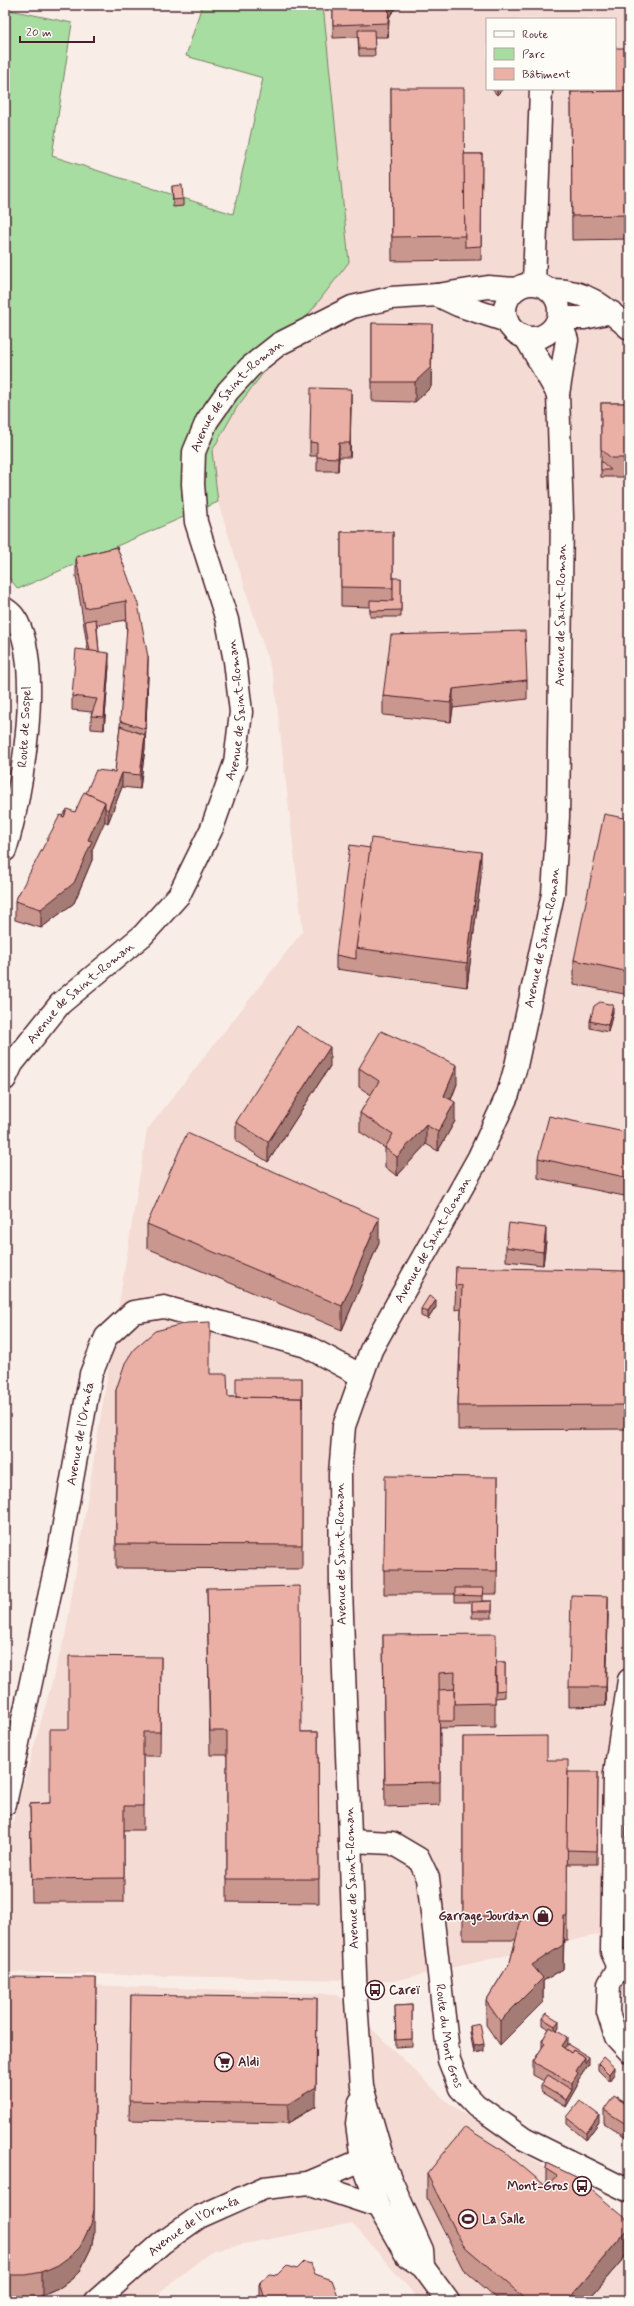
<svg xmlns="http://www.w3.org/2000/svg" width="634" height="2306" font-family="Mynerve,sans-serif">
<rect width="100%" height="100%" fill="#f9ede7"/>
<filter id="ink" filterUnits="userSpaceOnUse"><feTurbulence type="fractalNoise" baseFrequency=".025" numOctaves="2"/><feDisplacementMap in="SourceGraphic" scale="8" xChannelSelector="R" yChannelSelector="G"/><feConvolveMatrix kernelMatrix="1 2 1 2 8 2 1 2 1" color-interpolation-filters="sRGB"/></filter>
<g filter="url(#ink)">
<g fill="#f4dbd3" fill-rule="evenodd">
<path d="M323,5H629V1770L601,1934L393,1981L5,1972V1860L12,1825L66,1632L147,1130L303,931L274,679L218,502L212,452L175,474L349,262ZM487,19H615V89H487Z"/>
<polygon points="5,1982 336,1994 446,2101 553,2173 629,2221 629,2293 622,2301 420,2301 352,2223 213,2250 148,2301 5,2301"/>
</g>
<polygon fill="#a7dda0" stroke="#787e66" points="202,5 323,5 349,262 237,407 212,451 218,502 18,589 5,573 5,9 72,23 52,156 233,214 263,78 186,56"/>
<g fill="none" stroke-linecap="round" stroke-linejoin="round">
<defs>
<g id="minor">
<polyline points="534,283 541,89"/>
<path d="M551,290C585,289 605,307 629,328"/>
<polyline points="559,318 584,318 611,312"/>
<path id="s1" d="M5,1804L60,1546L91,1374L106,1337L133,1312L164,1307L306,1346L360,1375"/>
<path id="s2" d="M350,1841L392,1843L419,1859L428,1878L449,2060L460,2088L476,2105L524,2139L629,2191"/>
<polyline points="629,1960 619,1967 609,1984 608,2012 616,2037 629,2051"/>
<polyline points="619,1967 612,1952 615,1773 629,1680"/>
<polyline points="308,2183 378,2206"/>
<path id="s3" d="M96,2301L162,2243L199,2217L264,2188L308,2183L362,2160L370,2142"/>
</g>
<g id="tertiary">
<circle cx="532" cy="311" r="27"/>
<polyline points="437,295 458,305 507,321"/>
<polyline points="526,338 558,394"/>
<path id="s4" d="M5,1079L12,1064L60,1004L143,935L179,895L212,828L235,763L241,712L235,661L227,620L196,522L193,484L194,452L207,421L228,391L250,367L279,344L352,307L391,298L437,295L488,287L516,289"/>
<polyline points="360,2102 357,2124 362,2160 378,2206 407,2256 423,2267 448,2301"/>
<path id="s5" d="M423,2267L422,2250L385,2167L362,2087L356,2001L341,1589L340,1474L344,1426L371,1350L479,1157L508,1094L516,1066L553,894L558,817L562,517L558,394L567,340L559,318"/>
</g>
<path id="secondary" d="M5,609C8,611 12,614 14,617C45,659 21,801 5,850"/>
</defs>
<use href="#minor" stroke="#4a1f2b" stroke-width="25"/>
<use href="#tertiary" stroke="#4a1f2b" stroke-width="25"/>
<use href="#secondary" stroke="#4a1f2b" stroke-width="25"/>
<use href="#minor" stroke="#fdfcf7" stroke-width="22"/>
<use href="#tertiary" stroke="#fdfcf7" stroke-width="22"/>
<use href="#secondary" stroke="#fdfcf7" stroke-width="22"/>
</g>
<g fill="#c9978e" stroke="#4a1f2b">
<polygon points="333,5 399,5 391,14 389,18 388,37 374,37 375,56 359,56 358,37 333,38"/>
<polygon points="629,48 629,239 572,240 571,89"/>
<polygon points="391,88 464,154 482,154 481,260 392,261"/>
<polygon points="492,89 503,89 497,95"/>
<polygon points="172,186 183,199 183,206 173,207"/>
<polygon points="372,323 432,343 431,387 415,402 372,401"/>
<polygon points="351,402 350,457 339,457 338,471 317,471 317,456 310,456 310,442"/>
<rect x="601" y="403" width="28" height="74"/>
<polygon points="341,532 393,532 393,590 401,578 401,617 370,617 370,607 341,606"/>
<polygon points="117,547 148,676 145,748 140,789 122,787 108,823 104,821 92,850 92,860 74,903 41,928 15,920 15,901 62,816 75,812 86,793 115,772 120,726 127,636 126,620 97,625 99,652 109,666 104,730 91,729 91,716 92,712 72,710 72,696 88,651 76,576 76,557"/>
<polygon points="527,680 527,699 453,708 451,722 383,715 383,696"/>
<polygon points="629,819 629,995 574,984 574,960"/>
<polygon points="481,876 467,987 336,969 336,955"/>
<polygon points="613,1012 608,1032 590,1028 590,1021"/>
<polygon points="330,1066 268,1162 236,1141 236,1122"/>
<polygon points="359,1068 457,1084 451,1100 455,1121 438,1151 426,1144 397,1176 385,1167 385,1148 360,1132 360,1113 371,1095 359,1087"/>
<polygon points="629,1133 629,1197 538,1178 538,1158"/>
<polygon points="147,1224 379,1242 342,1330 147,1248"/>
<polygon points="546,1241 543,1265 506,1261 506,1247"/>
<polygon points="456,1267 628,1294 626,1387 629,1387 629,1429 458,1430 458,1406 461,1309 455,1310"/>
<polygon points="436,1307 428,1319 421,1316 421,1309"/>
<polygon points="210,1374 228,1397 236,1397 302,1378 302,1569 116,1568 116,1390"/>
<polygon points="498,1477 497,1594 482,1594 482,1601 492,1601 492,1618 472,1618 472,1602 455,1602 455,1594 384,1594 384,1570"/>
<polygon points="207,1588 301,1732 318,1732 319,1903 227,1902 227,1755 210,1755"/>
<polygon points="608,1615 606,1706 569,1707 569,1687"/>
<polygon points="383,1635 496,1662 505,1662 505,1697 495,1698 495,1727 440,1728 440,1805 385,1807"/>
<polygon points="161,1657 160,1756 143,1756 143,1830 124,1830 124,1902 32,1902 30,1804 50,1803 69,1729"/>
<polygon points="463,1737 547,1760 568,1778 598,1772 597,1864 567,1864 567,1857 567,1940 564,1940 563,1969 543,1981 543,2002 500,2045 486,2025 486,2001 510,1962 516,1940 463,1940"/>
<polygon points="131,1995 316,2106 288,2123 129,2120"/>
<polygon points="412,2005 412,2046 396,2047 395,2006"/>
<polygon points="542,2018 559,2028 557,2031 567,2044 589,2064 578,2080 578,2086 566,2107 541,2092 541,2085 544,2081 533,2075 533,2062 542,2048 542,2041 549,2029 542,2025"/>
<polygon points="470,2026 484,2051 474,2053 470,2033"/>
<polygon points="598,2063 614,2074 609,2081 598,2070"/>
<polygon points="5,2085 94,2234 91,2248 80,2271 73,2278 58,2289 42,2296 26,2299 5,2299"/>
<polygon points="629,2104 629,2139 604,2123 604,2110"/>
<polygon points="567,2117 599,2122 586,2140 567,2124"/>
<polygon points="547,2163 629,2252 587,2301 500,2301 463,2269 427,2198 427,2174 546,2186 546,2169"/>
<polygon points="315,2274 260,2300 260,2282 277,2275"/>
</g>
<g fill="#a47b74" stroke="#4a1f2b">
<polygon points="389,5 399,5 391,14 389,18 388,37"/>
<polygon points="497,89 503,89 497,95"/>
<polygon points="432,324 431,387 415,402 415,382"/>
<polygon points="351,389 351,402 350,457 350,443"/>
<polygon points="339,443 339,457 338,471 338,458"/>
<polygon points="109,653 109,666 104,730 104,717"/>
<polygon points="148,657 148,676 145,748 140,789 140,775 145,735"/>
<polygon points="453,689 453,708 451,722 451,703"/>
<polygon points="122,773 122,787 108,823 108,810"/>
<polygon points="105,802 105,821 92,850 92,860 74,903 41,928 41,909 88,840"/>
<polygon points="481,852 481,876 467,987 467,963"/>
<polygon points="613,1005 613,1012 608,1032 608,1025"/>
<polygon points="330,1047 330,1066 268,1162 268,1142"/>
<polygon points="457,1065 457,1084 444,1115 444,1096"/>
<polygon points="455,1102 455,1121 438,1151 438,1132"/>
<polygon points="426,1125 426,1144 397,1176 397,1157"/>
<polygon points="379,1218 379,1242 342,1330 342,1306"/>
<polygon points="546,1228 546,1241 543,1265 543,1252"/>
<polygon points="436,1300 436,1307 428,1319 428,1312"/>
<polygon points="608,1596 608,1615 606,1706 606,1687"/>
<polygon points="564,1916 563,1969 543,1981 543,2002 500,2045 500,2021 532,1965"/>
<polygon points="96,1978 94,2234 91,2248 80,2271 73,2278 58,2289 42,2296 42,2272"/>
<polygon points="317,1998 316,2106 288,2123 288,2104"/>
<polygon points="559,2021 559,2028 555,2033 555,2026"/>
<polygon points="567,2037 567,2051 561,2046"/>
<polygon points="484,2044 484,2051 474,2053 474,2046"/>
<polygon points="585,2057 589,2057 589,2064 578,2080 578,2086 566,2107 566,2100 572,2090 572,2083 576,2071"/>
<polygon points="614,2067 614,2074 609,2081 609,2074"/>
<polygon points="599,2115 599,2122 586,2140 586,2133"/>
<polygon points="629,2228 629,2252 587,2301 567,2301"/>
</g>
<g fill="#eab0a5" stroke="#4a1f2b">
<polygon points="370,5 389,5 388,23 333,25 333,6"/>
<polygon points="358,30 374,30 375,49 359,49"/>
<polygon points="615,48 629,48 629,91 571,92 571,96 571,89 615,89"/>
<polygon points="391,88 464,88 465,236 392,237"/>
<polygon points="629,91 629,215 572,216 571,92"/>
<polygon points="464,154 482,154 481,246 465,247"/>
<polygon points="182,185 183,199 173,200 172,186"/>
<polygon points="372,323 432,324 431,367 415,382 372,382"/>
<polygon points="311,388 351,389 350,443 339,443 338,458 317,457 317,443 310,442"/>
<polygon points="601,403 629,403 629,458 611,458 601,449"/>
<polygon points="601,461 611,470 601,470"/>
<polygon points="341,532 393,532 393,588 341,587"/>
<polygon points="117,547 138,604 148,657 145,729 120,721 127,627 126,601 85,608 76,557"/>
<polygon points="393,578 401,578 401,610 370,611 370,600 393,601"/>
<polygon points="96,619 99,652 90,651 85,621"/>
<polygon points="525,631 527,680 453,689 451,703 383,696 391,635"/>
<polygon points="76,649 109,653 104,717 91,716 97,699 72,696"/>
<polygon points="120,726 145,735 140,775 122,773 108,810 105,808 105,802 86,793 96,770 115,772"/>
<polygon points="84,792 105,802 88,840 92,841 74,883 41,909 15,901 60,815 64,817 67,809 75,812"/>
<polygon points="66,811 64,817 62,816"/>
<polygon points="604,814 629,819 629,972 574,960"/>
<polygon points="371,838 481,852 467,963 356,948"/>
<polygon points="350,845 370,848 356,948 356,959 336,955"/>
<polygon points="600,1002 613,1005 608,1025 590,1021 594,1006"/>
<polygon points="297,1026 330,1047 268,1142 236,1122"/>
<polygon points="381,1031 457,1065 444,1096 455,1102 438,1132 426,1125 397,1157 385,1148 393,1134 360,1113 379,1081 359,1068"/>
<polygon points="549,1116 629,1133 629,1178 538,1158"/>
<polygon points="187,1133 379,1218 342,1306 147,1224"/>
<polygon points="509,1223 546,1228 543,1252 506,1247"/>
<polygon points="456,1267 628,1271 626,1387 629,1387 629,1405 458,1406 462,1285 455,1286"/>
<polygon points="429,1296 436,1300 428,1312 421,1309"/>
<polygon points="210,1322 210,1374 227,1374 228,1397 302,1398 302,1545 116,1544 116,1390 125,1363 134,1349 155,1331 187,1323"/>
<polygon points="236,1378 302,1378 302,1408 302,1398 236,1397"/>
<polygon points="385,1476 498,1477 497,1571 384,1570"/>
<polygon points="300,1586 301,1732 318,1732 319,1879 227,1879 227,1731 210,1731 207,1588"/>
<polygon points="455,1588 483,1588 482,1596 455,1595"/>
<polygon points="571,1595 608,1596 606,1687 569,1687"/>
<polygon points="492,1601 492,1611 472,1611 472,1602"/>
<polygon points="496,1634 495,1703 454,1704 455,1672 439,1673 440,1782 385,1783 383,1635"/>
<polygon points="69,1656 161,1657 160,1732 143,1732 143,1806 124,1806 124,1878 32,1879 30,1804 50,1803 50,1729 69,1729"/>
<polygon points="496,1662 505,1662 505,1690 496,1691"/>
<polygon points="454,1689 454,1721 439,1721 439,1690"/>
<polygon points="547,1736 547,1760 568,1760 567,1916 564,1916 563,1945 532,1965 543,1978 500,2021 486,2001 510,1962 522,1916 463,1916 463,1737"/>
<polygon points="568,1772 598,1772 597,1851 567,1850"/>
<polygon points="6,1977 96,1978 94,2210 91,2224 80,2247 73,2254 58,2265 42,2272 26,2275 5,2275 5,2085"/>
<polygon points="131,1995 317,1998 316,2087 288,2104 129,2101"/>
<polygon points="412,2005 412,2039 396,2040 395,2006"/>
<polygon points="546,2013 559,2021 555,2026 542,2018"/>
<polygon points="480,2024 484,2044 474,2046 470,2026"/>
<polygon points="550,2027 567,2037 561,2046 571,2053 573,2050 585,2057 576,2071 578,2073 572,2083 533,2062 545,2043 542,2041"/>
<polygon points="567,2044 589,2057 585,2063 585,2057 573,2050 571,2053 564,2048"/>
<polygon points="603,2057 614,2067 609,2074 598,2063"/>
<polygon points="548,2075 572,2090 566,2100 541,2085"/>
<polygon points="614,2096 629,2106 629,2126 604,2110"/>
<polygon points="617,2097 629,2104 629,2106"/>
<polygon points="580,2101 599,2115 586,2133 567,2117"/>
<polygon points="465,2127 505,2152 547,2187 557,2176 546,2169 547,2163 576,2177 629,2221 629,2228 567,2301 528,2301 463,2245 427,2174"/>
<polygon points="304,2262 311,2264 315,2274 332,2280 340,2301 260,2301 264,2296 260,2282 269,2274 277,2275 286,2266 297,2269"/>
<polygon points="629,2297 629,2301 618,2301"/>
</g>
</g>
<defs>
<symbol id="shop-ring" viewBox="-11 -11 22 22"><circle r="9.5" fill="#fdfcf7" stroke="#4a1f2b" stroke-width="1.5"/><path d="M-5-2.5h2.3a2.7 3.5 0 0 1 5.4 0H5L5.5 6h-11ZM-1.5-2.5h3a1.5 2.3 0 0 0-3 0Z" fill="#4a1f2b"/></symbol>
<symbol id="bus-ring" viewBox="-11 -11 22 22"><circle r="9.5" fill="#fdfcf7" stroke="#4a1f2b" stroke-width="1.5"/><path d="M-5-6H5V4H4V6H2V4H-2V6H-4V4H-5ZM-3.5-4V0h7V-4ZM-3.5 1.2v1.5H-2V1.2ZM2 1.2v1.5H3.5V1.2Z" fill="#4a1f2b"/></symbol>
<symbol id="supermarket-ring" viewBox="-11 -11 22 22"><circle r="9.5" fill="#fdfcf7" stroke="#4a1f2b" stroke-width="1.5"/><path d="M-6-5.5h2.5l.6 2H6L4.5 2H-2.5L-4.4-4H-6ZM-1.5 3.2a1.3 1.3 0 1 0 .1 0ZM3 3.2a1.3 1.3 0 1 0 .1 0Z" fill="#4a1f2b"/></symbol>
<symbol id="stadium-ring" viewBox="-11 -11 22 22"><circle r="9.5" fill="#fdfcf7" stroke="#4a1f2b" stroke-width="1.5"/><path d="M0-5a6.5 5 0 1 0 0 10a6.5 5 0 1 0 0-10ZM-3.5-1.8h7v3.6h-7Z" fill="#4a1f2b"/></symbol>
</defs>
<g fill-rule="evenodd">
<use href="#shop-ring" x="532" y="1905" width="22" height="22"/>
<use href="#bus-ring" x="364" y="1979" width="22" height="22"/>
<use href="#supermarket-ring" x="213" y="2051" width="22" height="22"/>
<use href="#bus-ring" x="571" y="2175" width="22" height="22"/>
<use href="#stadium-ring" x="457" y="2208" width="22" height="22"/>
</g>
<g text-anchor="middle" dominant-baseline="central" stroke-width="3" stroke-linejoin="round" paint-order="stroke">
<g font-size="13" fill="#4a1f2b" stroke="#fdfcf7">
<text stroke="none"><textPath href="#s4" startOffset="788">Avenue de Saint-Roman</textPath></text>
<text stroke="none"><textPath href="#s5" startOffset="1708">Avenue de Saint-Roman</textPath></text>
<text stroke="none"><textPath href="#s4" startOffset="452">Avenue de Saint-Roman</textPath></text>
<text transform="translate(25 727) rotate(-87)">Route de Sospel</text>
<text stroke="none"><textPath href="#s5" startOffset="1384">Avenue de Saint-Roman</textPath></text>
<text stroke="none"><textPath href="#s4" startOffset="116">Avenue de Saint-Roman</textPath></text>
<text stroke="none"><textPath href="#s5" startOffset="1060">Avenue de Saint-Roman</textPath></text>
<text stroke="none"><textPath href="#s1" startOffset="378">Avenue de l'Orméa</textPath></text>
<text transform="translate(341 1554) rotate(-91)">Avenue de Saint-Roman</text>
<text transform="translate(352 1878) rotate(-92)">Avenue de Saint-Roman</text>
<text stroke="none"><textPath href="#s2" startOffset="254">Route du Mont Gros</textPath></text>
<text stroke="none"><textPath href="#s3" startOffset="124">Avenue de l'Orméa</textPath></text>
</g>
<g font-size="13" font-weight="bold" fill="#4a1f2b" stroke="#fdfcf7" text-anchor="start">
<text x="529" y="1916" text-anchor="end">Garrage Jourdan</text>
<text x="389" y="1990">Careï</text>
<text x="238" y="2062">Aldi</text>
<text x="568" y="2186" text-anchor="end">Mont-Gros</text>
<text x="482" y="2219">La Salle</text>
</g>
</g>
<rect width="634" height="2306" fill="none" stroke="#fdfcf7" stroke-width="20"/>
<rect x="10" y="10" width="614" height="2286" fill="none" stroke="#4a1f2b" stroke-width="1.5" filter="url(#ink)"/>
<rect x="486" y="18" width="130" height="72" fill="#fdfcf7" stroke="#b5a4a5"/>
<rect x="494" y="31" width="20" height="6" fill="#fdfcf7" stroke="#b5a4a5"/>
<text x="522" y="38" font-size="12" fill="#4a1f2b">Route</text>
<rect x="494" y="48" width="20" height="12" fill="#a7dda0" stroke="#b5a4a5"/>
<text x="522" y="58" font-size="12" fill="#4a1f2b">Parc</text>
<rect x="494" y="68" width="20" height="12" fill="#eab0a5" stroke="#b5a4a5"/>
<text x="522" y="78" font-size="12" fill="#4a1f2b">Bâtiment</text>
<path d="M20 36v6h74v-6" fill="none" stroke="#4a1f2b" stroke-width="2"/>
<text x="26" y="36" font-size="12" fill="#4a1f2b" stroke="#fdfcf7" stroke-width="3" paint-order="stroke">20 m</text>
</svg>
